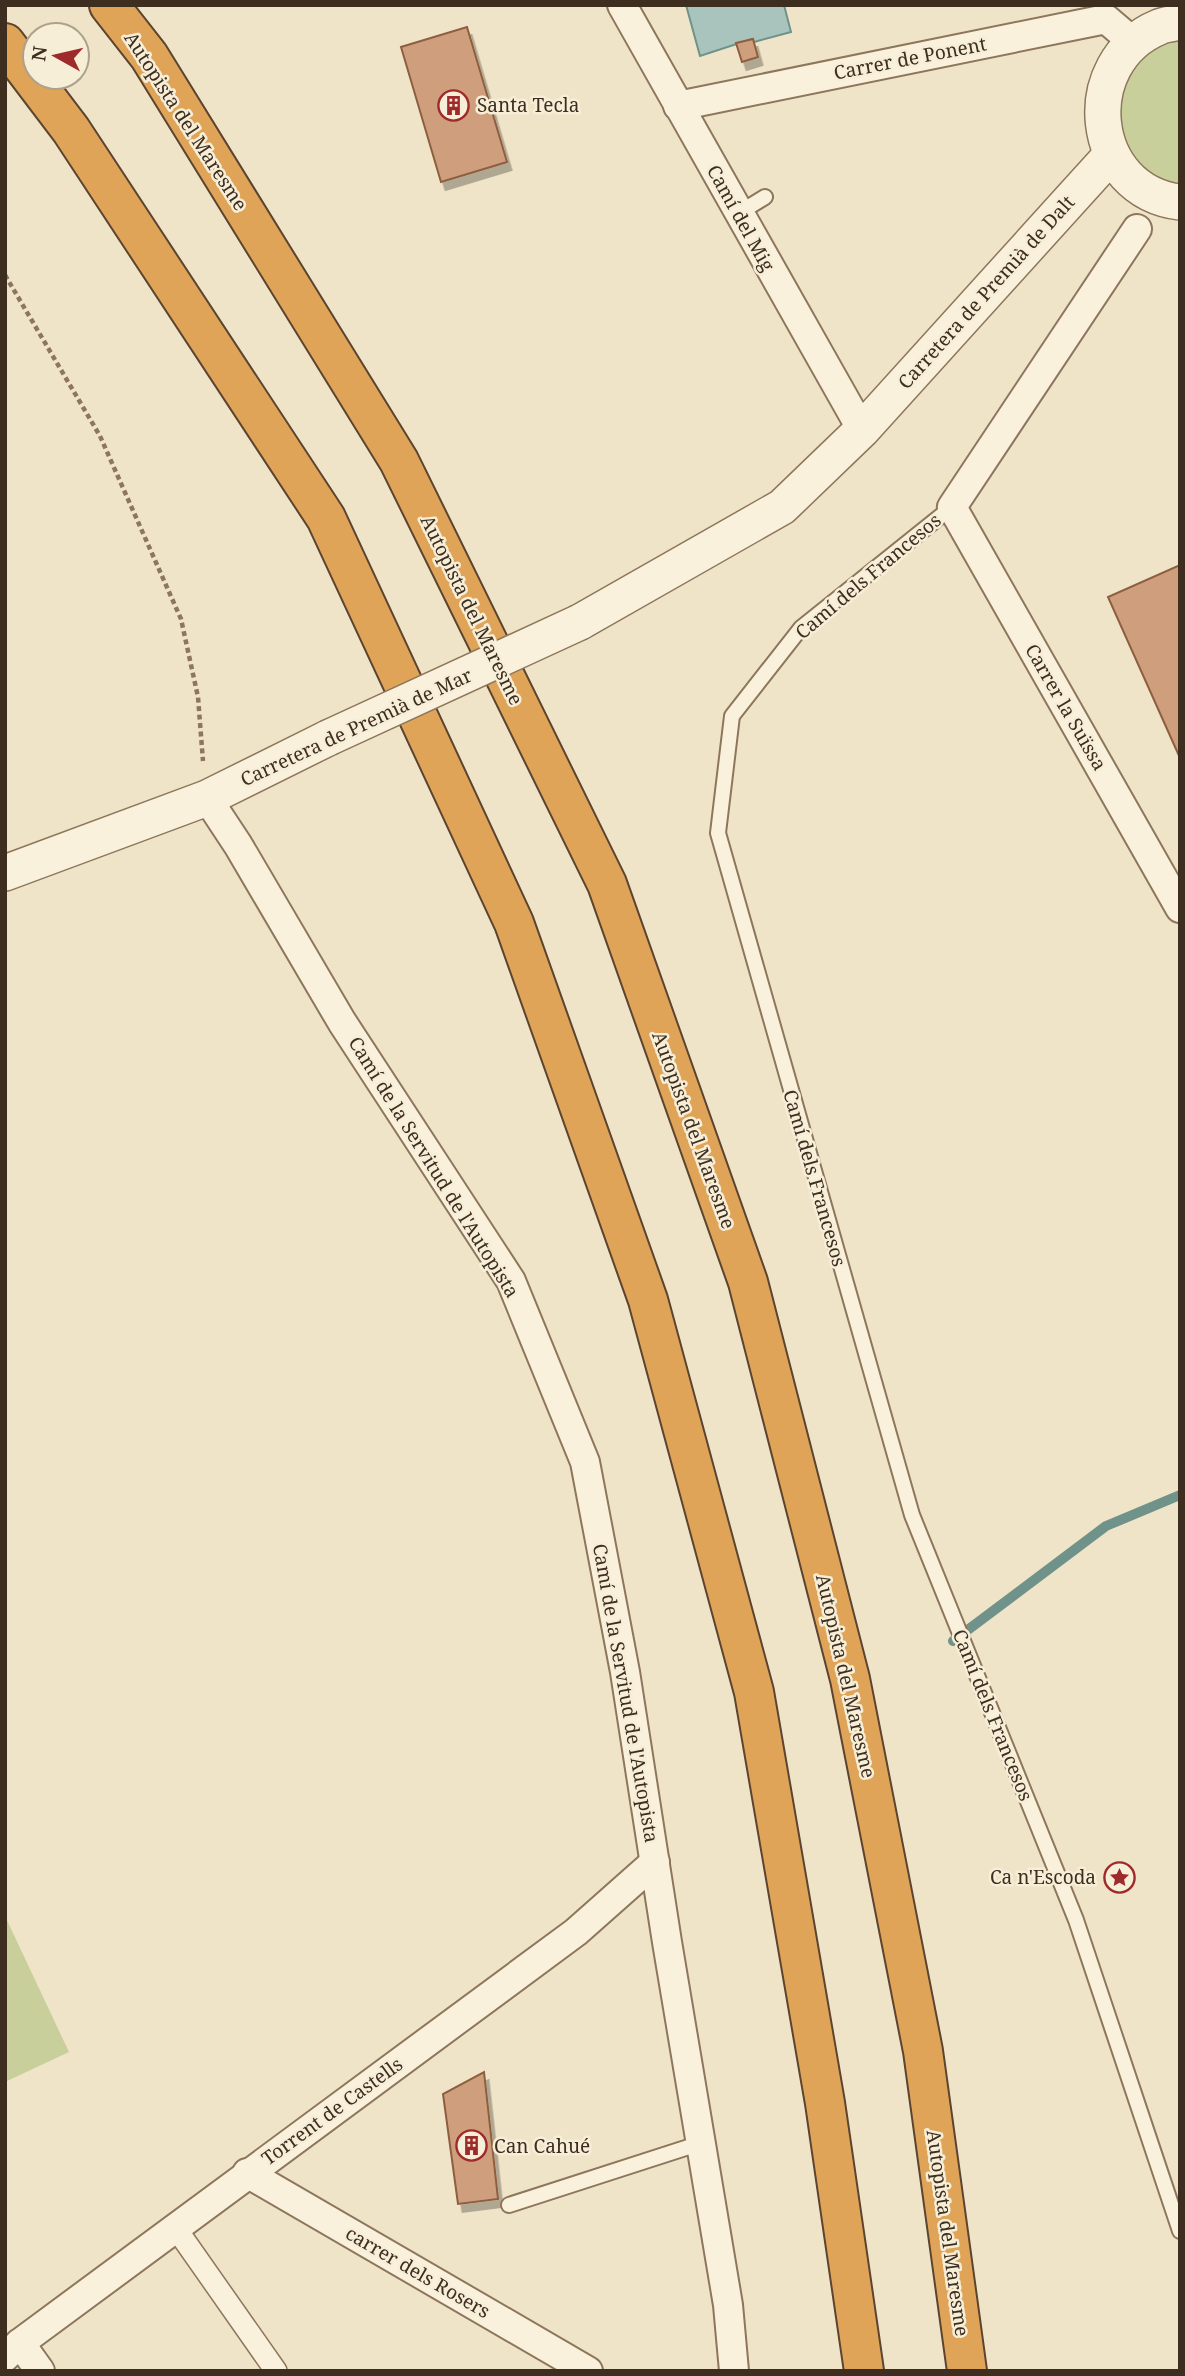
<svg xmlns="http://www.w3.org/2000/svg" width="1185" height="2376" font-family="'Noto Serif',serif">
<defs>
<filter id="shadow"><feDropShadow dx="4.5" dy="8" stdDeviation="0" flood-color="#0004"/></filter>
</defs>
<rect width="100%" height="100%" fill="#f0e4c8"/>
<g fill="#c9cf9b">
<path d="M1180,40V188C1164,182 1150,177 1138,165C1125,153 1122,138 1121,121C1120,113 1117,102 1119,95C1126,65 1152,47 1180,40Z"/>
<polygon points="5,1916 69,2052 5,2082"/>
</g>
<polygon fill="#a9c4bc" stroke="#6f938a" stroke-width="2" points="686,5 784,5 791,32 754,42 752,39 700,56"/>
<g fill="none" stroke-linecap="round" stroke-linejoin="round">
<polyline stroke="#6f938a" stroke-width="10" points="953,1641 1106,1526 1180,1495"/>
</g>
<g fill="#cf9f7d" stroke="#8d5f41" stroke-width="2" filter="url(#shadow)">
<polygon points="467,27 507,162 441,182 401,47"/>
<polygon points="753,39 758,57 742,62 736,43"/>
<polygon points="1180,565 1180,758 1108,597"/>
<polygon points="484,2072 498,2199 458,2204 443,2094"/>
</g>
<g fill="none" stroke-linecap="round" stroke-linejoin="round">
<defs>
<g id="service">
<polyline points="739,213 765,197"/>
<polyline points="952,507 801,628 732,716 718,833 912,1515 1076,1920 1180,2231"/>
<polyline points="509,2205 701,2143"/>
</g>
<polyline id="pedestrian" points="175,2227 276,2371"/>
<g id="minor">
<polyline points="622,5 862,430"/>
<polyline points="678,106 1106,19 1133,42"/>
<polyline points="1137,229 952,507 1180,908"/>
<polyline points="207,798 238,845 342,1022 511,1281 585,1462 625,1672 667,1942 728,2305 734,2371"/>
<polyline points="247,2173 588,2371"/>
<polyline points="20,2343 40,2371"/>
<polyline points="5,2357 20,2343 576,1932 655,1862"/>
</g>
<g id="tertiary">
<path d="M1180,22C1173,24 1165,24 1159,27C1075,62 1088,191 1180,202"/>
<polyline points="580,622 782,507 862,430 1111,155"/>
<polyline points="5,873 207,798 328,738"/>
</g>
<g id="motorway">
<polyline points="109,5 149,56 399,461 607,884 748,1282 850,1679 923,2051 967,2371"/>
<polyline points="5,43 71,130 326,518 514,923 648,1300 754,1692 825,2103 864,2371"/>
</g>
</defs>
<use href="#service" stroke="#8d765c" stroke-width="18"/>
<use href="#pedestrian" stroke="#8d765c" stroke-width="24"/>
<use href="#minor" stroke="#8d765c" stroke-width="32"/>
<use href="#tertiary" stroke="#8d765c" stroke-width="38"/>
<use href="#motorway" stroke="#5b4430" stroke-width="42"/>
<polyline stroke="#8d765c" stroke-width="4.5" stroke-dasharray="5 3.5" stroke-linecap="butt" points="5,275 100,436 181,619 198,697 203,761"/>
<use href="#service" stroke="#faf1dc" stroke-width="14"/>
<use href="#pedestrian" stroke="#faf1dc" stroke-width="21"/>
<use href="#minor" stroke="#faf1dc" stroke-width="28"/>
<use href="#tertiary" stroke="#faf1dc" stroke-width="35"/>
<use href="#motorway" stroke="#e0a458" stroke-width="38"/>
<defs>
<polyline id="tertiary-bridge" points="328,738 580,622"/>
</defs>
<use href="#tertiary-bridge" stroke="#8d765c" stroke-width="38" stroke-linecap="butt"/>
<use href="#tertiary-bridge" stroke="#faf1dc" stroke-width="35"/>
</g>
<defs>
<symbol id="building-ring" viewBox="-11 -11 22 22"><circle r="9.5" fill="#f7eed8" stroke="#9e2a2b" stroke-width="1.5"/><path d="M-4-6H4V6H1V3H-1V6H-4ZM-2.5-4.3h1.7v1.8h-1.7ZM.8-4.3h1.7v1.8H.8ZM-2.5-1h1.7V.8h-1.7ZM.8-1h1.7V.8H.8Z" fill="#9e2a2b"/></symbol>
<symbol id="sight-ring" viewBox="-11 -11 22 22"><circle r="9.5" fill="#f7eed8" stroke="#9e2a2b" stroke-width="1.5"/><path d="M0-6L1.8-2.2L6-1.7L2.9 1.2L3.7 5.4L0 3.3L-3.7 5.4L-2.9 1.2L-6-1.7L-1.8-2.2Z" fill="#9e2a2b"/></symbol>
</defs>
<g fill-rule="evenodd">
<use href="#building-ring" x="436" y="88" width="35" height="35"/>
<use href="#sight-ring" x="1102" y="1860" width="35" height="35"/>
<use href="#building-ring" x="454" y="2128" width="35" height="35"/>
</g>
<g text-anchor="middle" dominant-baseline="central" stroke-width="5" stroke-linejoin="round" paint-order="stroke">
<g font-size="19" fill="#3d2e20" stroke="#f7eed8">
<text transform="translate(910 58) rotate(-11)">Carrer de Ponent</text>
<text transform="translate(186 121) rotate(57)">Autopista del Maresme</text>
<text transform="translate(741 218) rotate(61)">Camí del Mig</text>
<text transform="translate(986 292) rotate(-48)">Carretera de Premià de Dalt</text>
<text transform="translate(868 576) rotate(-40)">Camí dels Francesos</text>
<text transform="translate(472 610) rotate(64)">Autopista del Maresme</text>
<text transform="translate(1066 707) rotate(60)">Carrer la Suïssa</text>
<text transform="translate(356 727) rotate(-25)">Carretera de Premià de Mar</text>
<text transform="translate(694 1130) rotate(70)">Autopista del Maresme</text>
<text transform="translate(434 1167) rotate(58)">Camí de la Servitud de l'Autopista</text>
<text transform="translate(815 1178) rotate(74)">Camí dels Francesos</text>
<text transform="translate(846 1676) rotate(77)">Autopista del Maresme</text>
<text transform="translate(626 1693) rotate(80)">Camí de la Servitud de l'Autopista</text>
<text transform="translate(993 1715) rotate(68)">Camí dels Francesos</text>
<text transform="translate(332 2111) rotate(-36)">Torrent de Castells</text>
<text transform="translate(948 2233) rotate(82)">Autopista del Maresme</text>
<text transform="translate(418 2272) rotate(30)">carrer dels Rosers</text>
</g>
<g font-size="19" fill="#3d2e20" stroke="#f7eed8" text-anchor="start">
<text x="477" y="105">Santa Tecla</text>
<text x="1096" y="1877" text-anchor="end">Ca n'Escoda</text>
<text x="494" y="2146">Can Cahué</text>
</g>
</g>
<rect width="1185" height="2376" fill="none" stroke="#3d2e20" stroke-width="14"/>
<g transform="translate(56 56) rotate(278)"><circle r="33" fill="#f7eed8" stroke="#ada18e" stroke-width="2"/>
<path d="M0-5L12 26L0 18L-12 26Z" fill="#9e2a2b"/>
<text y="-10" font-size="19" font-weight="bold" text-anchor="middle" fill="#3d2e20">N</text>
</g>
</svg>
